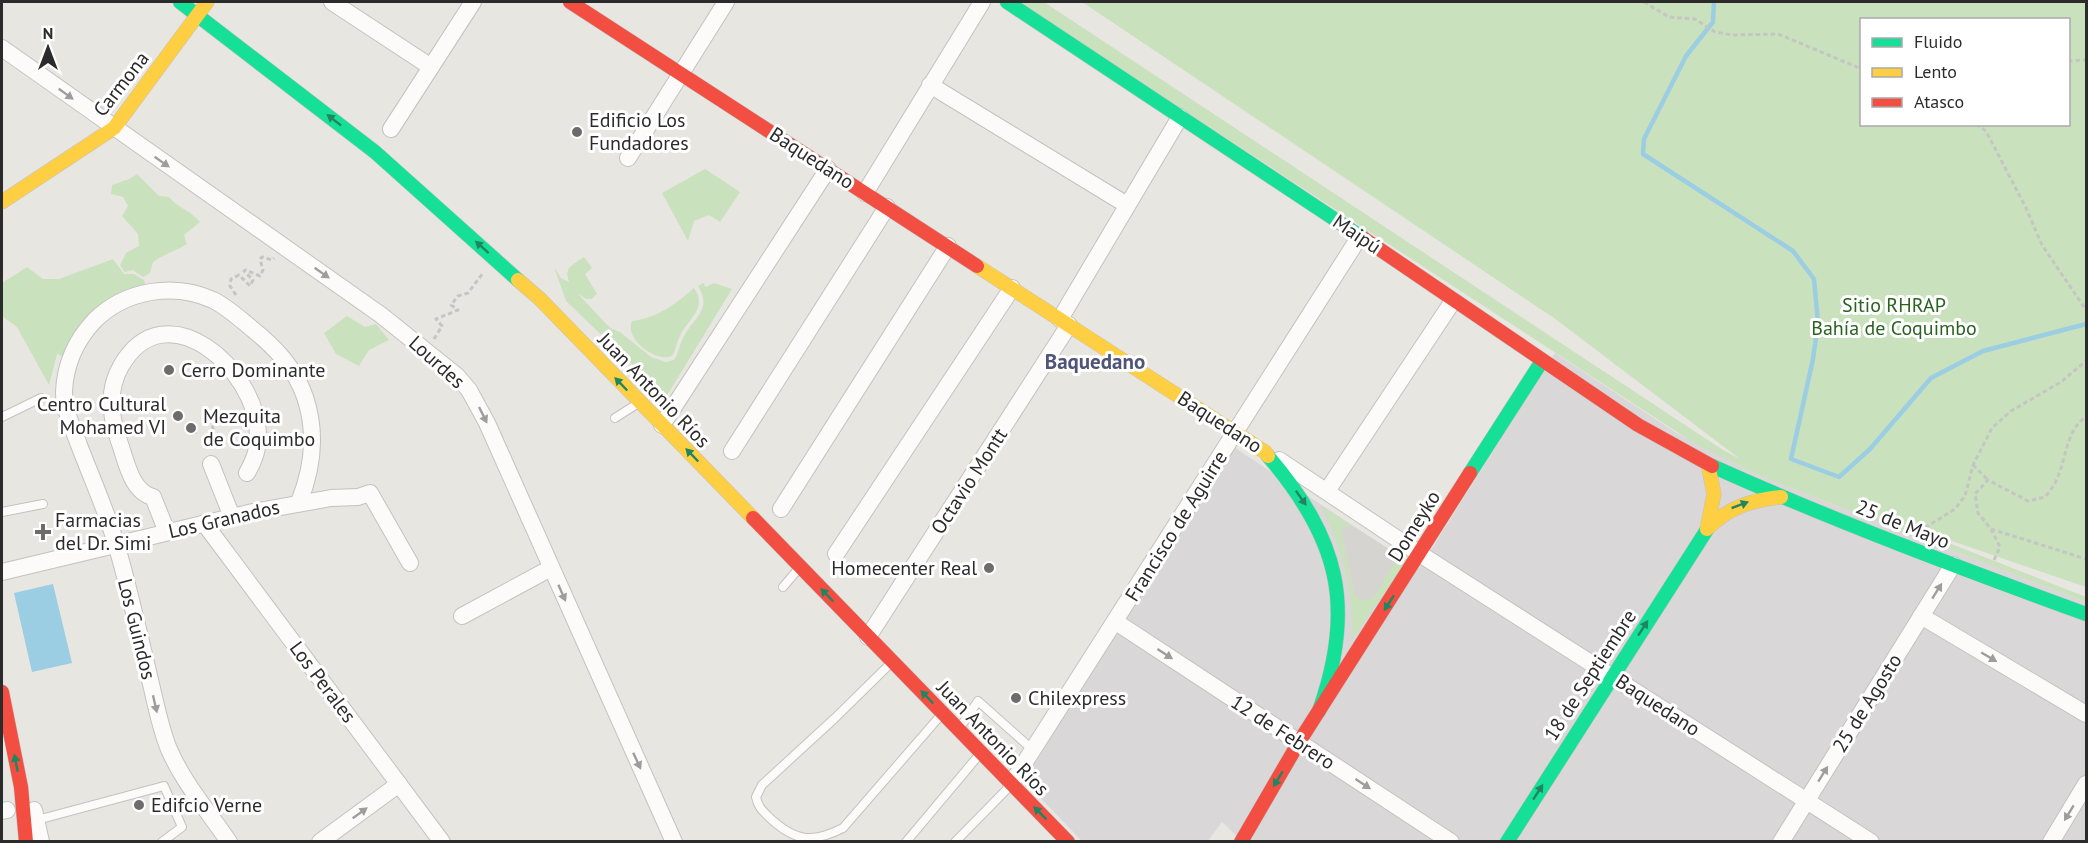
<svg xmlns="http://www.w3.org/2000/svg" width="2088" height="843" font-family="'PT Sans',sans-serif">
<rect width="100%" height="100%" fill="#e8e6e1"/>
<polygon fill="#d9d7d8" points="1555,353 1675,432 1760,476 2086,602 2086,841 1243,842 1222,822 1208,841 1082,841 1024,781 1232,446 1419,569"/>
<g fill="#cae1bd" fill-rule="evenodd">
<path d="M1017,2H1044L1723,450L1740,459L1554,318L1082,2H2086V587L1885,518L2086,597V602L1760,476L1694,443ZM1862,20H2068V124H1862Z"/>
<polygon points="705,169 740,192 720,222 709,215 694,221 688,241 662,193"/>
<path d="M137,174L159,196L169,197C179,209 189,209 200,222L184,235L187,244C176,251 164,254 153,262L150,273L143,277L133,270L125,272L120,265L126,253L139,246L138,234L122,216L128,206L123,197L111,194L112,185L129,179Z"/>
<path d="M584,257L592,268L585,274L597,294L591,299H586L578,293L581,297L610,328L620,332L651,357L666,362L674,360C679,353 679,346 683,338C693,318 713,310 698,286L703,283L706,287L714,283L732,289L666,397L566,301L554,267L561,278L569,282C564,266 572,266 584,257Z"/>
<polygon points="113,259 124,274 134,274 144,280 146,289 123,294 68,358 57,354 49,385 17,327 2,316 2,283 27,267 43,279 59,279"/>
<path d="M694,288C709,309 686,320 679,338C676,344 676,350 672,356C656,363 624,339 632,321C656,319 677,303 694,288Z"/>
<polygon points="347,316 365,327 376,324 389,340 369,350 359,366 336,354 324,333"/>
<path d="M1320,505L1352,526H1347L1342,534L1354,594L1365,600L1372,598L1399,555L1407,560L1351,641C1355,595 1342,545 1320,505Z"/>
</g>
<polygon fill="#d6d4d0" points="1347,526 1352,526 1399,555 1375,595 1368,600 1359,599 1354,594 1342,534 1342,530"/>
<polygon fill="#9bcde3" points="53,584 72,663 32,672 14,593"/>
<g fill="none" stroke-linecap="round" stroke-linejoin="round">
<polyline stroke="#9bcde3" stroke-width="4.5" points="1714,2 1713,22 1686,56 1644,139 1643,154 1793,251 1814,279 1818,323 1813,359 1791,459 1839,477 1870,449 1931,378 1983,351 2086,324"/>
<defs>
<g id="lane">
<polyline points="2,417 41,398"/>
<polyline points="615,418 637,404"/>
<polyline points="2,512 43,504"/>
<polyline points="783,587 800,567"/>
<path d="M892,662L835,718L762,785L756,797C758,808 764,812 772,820C797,842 813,843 843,828L941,715"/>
<polyline points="959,729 978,701 1033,750"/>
<polyline points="37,820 164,786 182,827 162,842"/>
<polyline points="906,842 979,755"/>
<polyline points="955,842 1011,785"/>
</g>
<g id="street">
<polyline points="332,2 431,67"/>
<polyline points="2,48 381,315 457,376 469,390 487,423 674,842"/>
<polyline points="930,85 1127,205"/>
<polyline points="391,129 473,2"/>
<polyline points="628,158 726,2"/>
<polyline points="865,193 982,2"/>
<polyline points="1060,319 1180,117"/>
<polyline points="662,425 828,169"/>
<polyline points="732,451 887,207"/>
<polyline points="1279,460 1420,554 1871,842"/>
<polyline points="211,464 232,517"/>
<polyline points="1327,491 1453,301"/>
<polyline points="781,509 948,246"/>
<polyline points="204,523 442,842"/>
<path d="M167,532L153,497C131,492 126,460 119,441C110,416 107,390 121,366C166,288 257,370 258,434C259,448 254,461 247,473"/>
<polyline points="836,554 1012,288"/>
<polyline points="2,572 253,512 331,498 358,497 370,493 410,563"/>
<polyline points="462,616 551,568"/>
<polyline points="1921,616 2086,714"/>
<polyline points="1116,622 1451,842"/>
<polyline points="868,637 1069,325"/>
<polyline points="1011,784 1360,236"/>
<polyline points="34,810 41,842"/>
<polyline points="2,811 7,810"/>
<path d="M229,842C208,811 182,781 168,747C160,726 156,705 151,684C140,638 130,592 117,547C107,512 92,479 79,445C73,428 64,411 64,392C65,365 76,340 95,320C126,290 174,282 213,300C227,307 239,318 251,328C275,347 295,368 305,397C317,433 313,468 299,502"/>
<polyline points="320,842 399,784"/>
<polyline points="1781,842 1953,565"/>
<polyline points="2051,842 2086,784"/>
</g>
<g id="fast">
<polyline points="180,2 375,152 518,280"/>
<polyline points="1007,2 1363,238"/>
<path d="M1268,456C1339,539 1356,607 1319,711"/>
<path d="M1712,466C1834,521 1960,568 2086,614"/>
<polyline points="1470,473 1542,361"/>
<polyline points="1507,842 1708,528"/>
</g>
<g id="slow">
<polyline points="2,202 114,128 207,2"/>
<polyline points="977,266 1265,452 1268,456"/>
<polyline points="518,280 540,299 753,518"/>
<path d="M1708,528C1729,507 1752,500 1781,497"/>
<polyline points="1707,529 1714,494 1708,464"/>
</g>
<g id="jam">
<polyline points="570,2 977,266"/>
<polyline points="1363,238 1638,425 1712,466"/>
<polyline points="753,518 1068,842"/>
<polyline points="2,692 21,787 26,842"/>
<polyline points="1241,842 1299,742 1470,473"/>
</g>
</defs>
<use href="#lane" stroke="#c2c2c1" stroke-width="10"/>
<use href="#street" stroke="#c2c2c1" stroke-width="18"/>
<use href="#fast" stroke="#c2c2c1" stroke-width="15"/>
<use href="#slow" stroke="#c2c2c1" stroke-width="15"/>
<use href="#jam" stroke="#c2c2c1" stroke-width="15"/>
<g stroke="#c5c5c4" stroke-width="3" stroke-dasharray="4.5 3" stroke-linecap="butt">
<polyline points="1644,2 1669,17 1695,19 1715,32 1732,35 1778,34 1862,69"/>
<polyline points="2068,61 2086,60"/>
<polyline points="1976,124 1986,131 2026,208 2042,245 2086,310"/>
<polyline points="236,295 230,286 231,279 239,275 250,286 253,280 244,271 246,270 260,276 263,270 260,259 262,257 272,260 274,258"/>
<polyline points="434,339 442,326 436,319 458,310 451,305 458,296 468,293 483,273"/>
<polyline points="211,418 214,434"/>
<polyline points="186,430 192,433 197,432"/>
<polyline points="1973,465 1988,480"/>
<polyline points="1991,529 2086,559"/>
<polyline points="1920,533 1923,529 1955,509 1965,496 1973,465 1992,428 2011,411 2061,382 2086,361"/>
<path d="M1994,560L2000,547L1991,529L1978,513L1975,494L1988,480L2028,501L2045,497C2049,492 2054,486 2056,481C2066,461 2066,429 2086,417"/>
</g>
<use href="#lane" stroke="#fcfbfa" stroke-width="8"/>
<use href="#street" stroke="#fcfbfa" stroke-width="16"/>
<use href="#fast" stroke="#16e098" stroke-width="14"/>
<use href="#slow" stroke="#ffcf43" stroke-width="14"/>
<use href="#jam" stroke="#f24e42" stroke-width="14"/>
</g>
<defs><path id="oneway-solid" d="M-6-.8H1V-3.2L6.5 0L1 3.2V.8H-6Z" transform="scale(1.5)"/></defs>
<g fill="#9e9d9d">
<use href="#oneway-solid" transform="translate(66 94) rotate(36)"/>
<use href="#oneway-solid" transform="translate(162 162) rotate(35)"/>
<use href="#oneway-solid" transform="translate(322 273) rotate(35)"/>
<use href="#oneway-solid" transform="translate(483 415) rotate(64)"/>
<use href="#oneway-solid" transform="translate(1937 591) rotate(-58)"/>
<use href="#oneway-solid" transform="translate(562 593) rotate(66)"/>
<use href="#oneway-solid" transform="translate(1165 654) rotate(33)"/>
<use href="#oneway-solid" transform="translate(1989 657) rotate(30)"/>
<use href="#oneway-solid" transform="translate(155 704) rotate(77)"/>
<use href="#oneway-solid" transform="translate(637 761) rotate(65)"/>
<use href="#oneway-solid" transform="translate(1823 774) rotate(-58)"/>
<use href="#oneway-solid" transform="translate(1363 784) rotate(33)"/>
<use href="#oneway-solid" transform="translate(360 813) rotate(-36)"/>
<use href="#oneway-solid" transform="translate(2069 813) rotate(121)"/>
</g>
<g fill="#208662">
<use href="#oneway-solid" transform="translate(334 120) rotate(-142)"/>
<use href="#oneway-solid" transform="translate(482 247) rotate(-138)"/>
<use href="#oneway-solid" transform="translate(621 384) rotate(-134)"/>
<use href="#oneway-solid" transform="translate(692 455) rotate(-134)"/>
<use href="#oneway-solid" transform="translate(1301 498) rotate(55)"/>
<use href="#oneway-solid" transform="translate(1740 505) rotate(-21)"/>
<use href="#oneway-solid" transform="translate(827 595) rotate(-134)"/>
<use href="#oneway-solid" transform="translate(1389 603) rotate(123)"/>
<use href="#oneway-solid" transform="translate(1643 628) rotate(-57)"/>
<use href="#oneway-solid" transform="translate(927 697) rotate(-134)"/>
<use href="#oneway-solid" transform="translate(16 763) rotate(-101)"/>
<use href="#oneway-solid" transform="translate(1278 779) rotate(121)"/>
<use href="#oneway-solid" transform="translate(1538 792) rotate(-57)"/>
<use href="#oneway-solid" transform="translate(1040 813) rotate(-135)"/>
</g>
<g fill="#6d6c6b" stroke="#fff" stroke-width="2">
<circle cx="577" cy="132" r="6"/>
<circle cx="169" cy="370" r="6"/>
<circle cx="178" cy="416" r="6"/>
<circle cx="191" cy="428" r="6"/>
<path d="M40 523h6v6h6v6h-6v6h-6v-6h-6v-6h6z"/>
<circle cx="989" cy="568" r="6"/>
<circle cx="1016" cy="698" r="6"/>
<circle cx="139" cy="805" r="6"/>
</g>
<g text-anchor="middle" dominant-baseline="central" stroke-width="6" stroke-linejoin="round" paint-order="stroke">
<g font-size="20" fill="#2b2b2b" stroke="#fff">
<text transform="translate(121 84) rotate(-52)">Carmona</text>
<text transform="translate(812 158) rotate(33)">Baquedano</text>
<text transform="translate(1357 234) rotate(34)">Maipú</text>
<text transform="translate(437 362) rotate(42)">Lourdes</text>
<text transform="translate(654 390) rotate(46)">Juan Antonio Ríos</text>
<text transform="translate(1220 422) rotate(33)">Baquedano</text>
<text transform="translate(969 481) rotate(-57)">Octavio Montt</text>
<text transform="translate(224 519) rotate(-13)">Los Granados</text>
<text transform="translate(1903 524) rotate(22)">25 de Mayo</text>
<text transform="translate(1176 526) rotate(-58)">Francisco de Aguirre</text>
<text transform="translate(1414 526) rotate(-58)">Domeyko</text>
<text transform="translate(137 629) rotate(76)">Los Guindos</text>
<text transform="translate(1590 675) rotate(-57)">18 de Septiembre</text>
<text transform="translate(323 682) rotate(53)">Los Perales</text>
<text transform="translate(1867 703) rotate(-58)">25 de Agosto</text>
<text transform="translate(1658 705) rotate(33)">Baquedano</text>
<text transform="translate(1283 732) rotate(33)">12 de Febrero</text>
<text transform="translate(993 738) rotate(46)">Juan Antonio Ríos</text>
</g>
<g font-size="20" fill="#2b2b2b" stroke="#fff" text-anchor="start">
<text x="589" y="120">Edificio Los<tspan x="589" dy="23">Fundadores</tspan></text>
<text x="181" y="370">Cerro Dominante</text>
<text x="166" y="404" text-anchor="end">Centro Cultural<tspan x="166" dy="23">Mohamed VI</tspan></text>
<text x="203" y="416">Mezquita<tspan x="203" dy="23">de Coquimbo</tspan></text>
<text x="55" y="520">Farmacias<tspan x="55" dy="23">del Dr. Simi</tspan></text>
<text x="977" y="568" text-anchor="end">Homecenter Real</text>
<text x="1028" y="698">Chilexpress</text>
<text x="151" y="805">Edifcio Verne</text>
</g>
<g font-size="20" fill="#2a6221" stroke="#fff">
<text x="1894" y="305">Sitio RHRAP<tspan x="1894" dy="23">Bahía de Coquimbo</tspan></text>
</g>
<g font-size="21" font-weight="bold" fill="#4f5478" stroke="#fff">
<text x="1095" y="361">Baquedano</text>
</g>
</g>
<rect width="2088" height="843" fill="none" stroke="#2b2b2b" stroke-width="6"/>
<rect x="1860" y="18" width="210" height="108" fill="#ffffff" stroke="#aaaaaa" stroke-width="1.5"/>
<rect x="1872" y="38" width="30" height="9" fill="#16e098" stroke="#aaaaaa" stroke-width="1.5"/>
<text x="1914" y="48" font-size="18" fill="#2b2b2b">Fluido</text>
<rect x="1872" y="68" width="30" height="9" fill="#ffcf43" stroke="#aaaaaa" stroke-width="1.5"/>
<text x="1914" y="78" font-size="18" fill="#2b2b2b">Lento</text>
<rect x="1872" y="98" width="30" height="9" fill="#f24e42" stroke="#aaaaaa" stroke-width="1.5"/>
<text x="1914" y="108" font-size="18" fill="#2b2b2b">Atasco</text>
<g transform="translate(48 48)" stroke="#ffffff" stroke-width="4.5" paint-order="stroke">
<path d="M0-4.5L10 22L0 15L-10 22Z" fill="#2b2b2b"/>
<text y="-9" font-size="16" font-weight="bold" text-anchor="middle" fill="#2b2b2b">N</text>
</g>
</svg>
